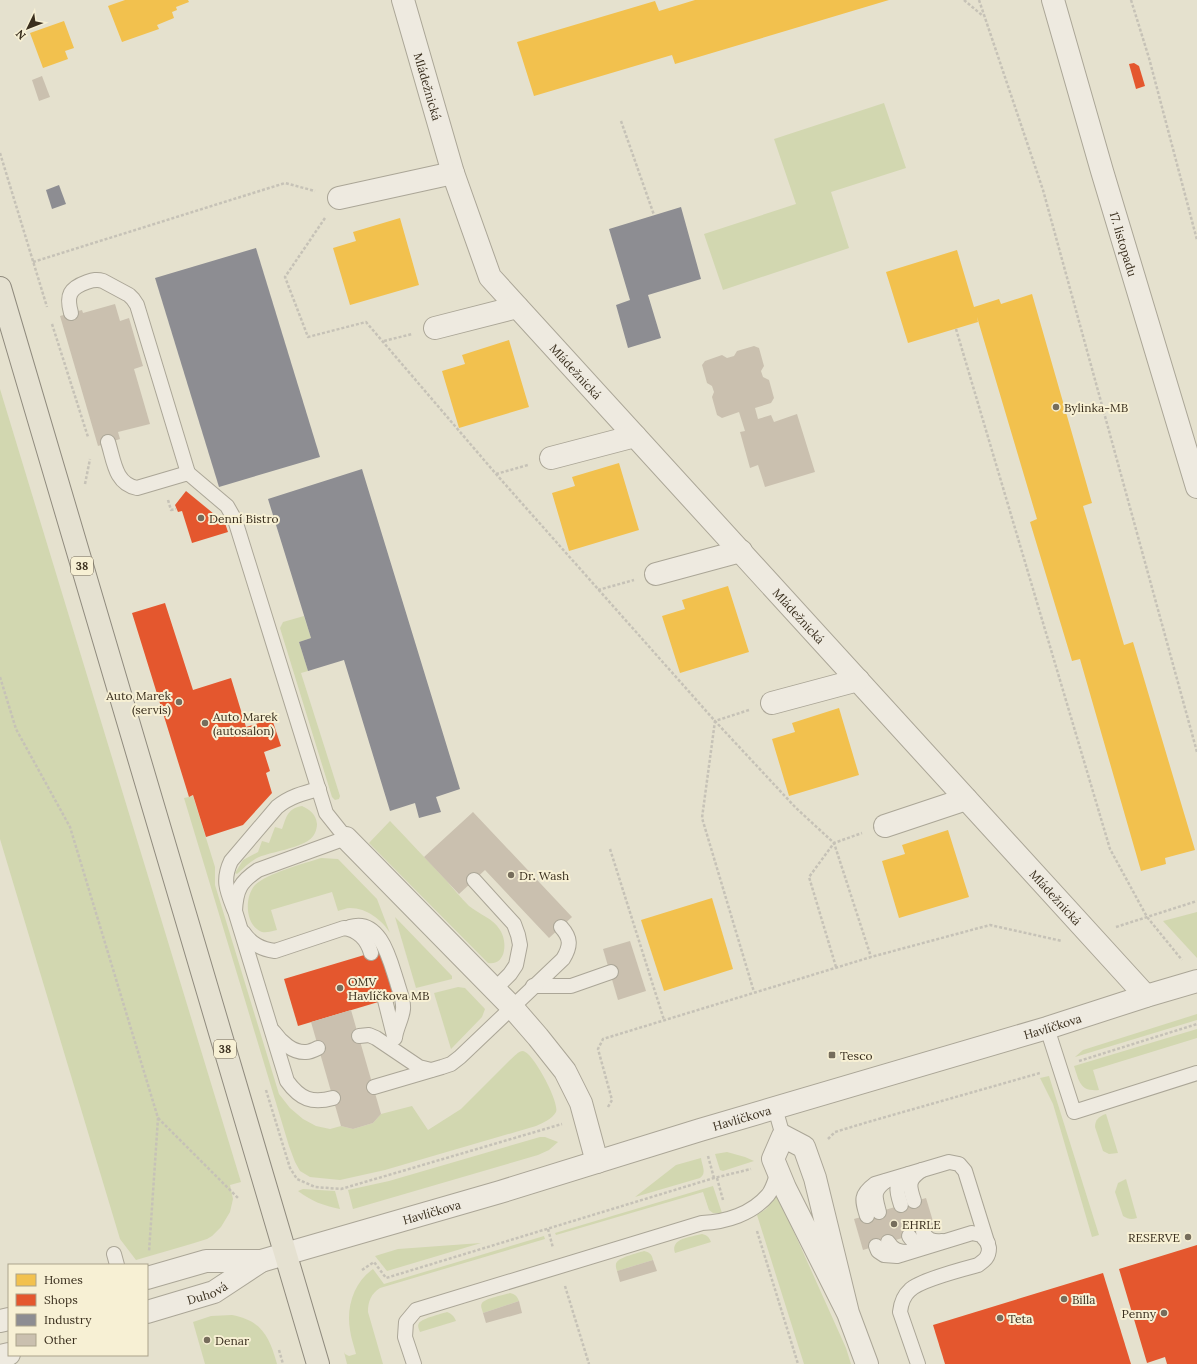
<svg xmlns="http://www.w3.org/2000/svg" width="1197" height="1364" font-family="Lora,serif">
<rect width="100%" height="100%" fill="#e5e1ce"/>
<g fill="#d2d7b0">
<polygon points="884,103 906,168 831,192 849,248 723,290 704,234 796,204 774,139"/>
<polygon points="0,389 241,1182 230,1185 233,1199 230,1212 221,1227 212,1236 207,1239 191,1244 136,1260 120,1239 0,839"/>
<polygon points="304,616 311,638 299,642 308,671 301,673 340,796 339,799 335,800 332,797 280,628 283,622"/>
<path d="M193,796L215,867V885L279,1094L290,1108L303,1119L316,1126L330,1129L341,1126L353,1129L373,1123L381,1114L412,1106L428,1130L461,1109L510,1060C514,1057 518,1051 523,1051C533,1052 560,1103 556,1112C552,1119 543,1123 536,1126L385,1170L340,1180L310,1177L300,1171L295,1162L289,1146L184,798Z"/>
<path d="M302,806C310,810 316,814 317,824C317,830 314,837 309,840C299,848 272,852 259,857C250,861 244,868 237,874L235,873L243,860L258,852L262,841L269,843L275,827L282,829C287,816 287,809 302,806Z"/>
<path d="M390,821C409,841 427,860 445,879C453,888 461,898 469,906C480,915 493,918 500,930C508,942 506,966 488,963L369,843Z"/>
<path d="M321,858L338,859L377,899L390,933C382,920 367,908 350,908C346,908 342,910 338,911L332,892L271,910L277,930C272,931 267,933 262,932C245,926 244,897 255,885C266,874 305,863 321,858Z"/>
<polygon points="1197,912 1197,958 1163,921"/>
<polygon points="395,917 452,976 452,979 416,988"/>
<polygon points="458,987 465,988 485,1009 482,1017 451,1049 434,993"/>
<polygon points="1197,1014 1197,1020 1075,1057 1083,1050"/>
<path d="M1197,1029V1038L1093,1070L1099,1090C1080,1092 1079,1081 1074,1066Z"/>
<polygon points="1049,1076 1099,1235 1092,1237 1053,1104 1040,1078"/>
<path d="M1106,1114L1118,1153L1109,1154L1103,1151L1095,1127C1095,1120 1099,1116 1106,1114Z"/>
<polygon points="540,1137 545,1137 558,1142 549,1150 538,1155 353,1209 348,1190 389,1181"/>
<polygon points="727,1152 745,1157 754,1161 723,1171 720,1170 715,1154"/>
<path d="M701,1158C702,1166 707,1173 700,1178L635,1197L676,1165Z"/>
<path d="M1126,1179L1137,1218C1131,1220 1128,1219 1123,1216L1115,1192L1118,1183Z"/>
<polygon points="713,1186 722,1213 713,1213 709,1210 703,1192 556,1235 555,1233"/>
<path d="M303,1189L335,1191L340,1209C324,1206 311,1201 298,1191Z"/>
<polygon points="776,1197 778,1197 785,1212 846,1348 851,1364 804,1364 757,1215 766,1209"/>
<path d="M702,1234C707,1235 709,1237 711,1242L675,1253C670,1238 691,1237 702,1234Z"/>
<path d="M544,1236L545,1239L380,1288C371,1294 368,1301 368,1312L383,1364H347L344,1352L345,1354L349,1356L356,1354C354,1346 351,1338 350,1330C346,1307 354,1282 373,1269L384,1284Z"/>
<polygon points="481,1243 387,1271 375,1256 398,1249"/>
<path d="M644,1251C649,1252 652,1254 653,1260L617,1271C616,1268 615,1264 617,1262C620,1257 638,1253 644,1251Z"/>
<path d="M510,1293C515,1294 517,1296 519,1301L483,1313C482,1309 480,1306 482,1303C486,1298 504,1295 510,1293Z"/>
<path d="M447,1312C452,1314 454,1316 456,1321L420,1332C419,1329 417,1326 419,1323C423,1318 441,1314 447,1312Z"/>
<path d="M232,1315C262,1321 269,1336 277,1364H205L193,1322L211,1316Z"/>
</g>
<g fill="#f2c14e">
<polygon points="125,0 188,0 189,2 176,7 177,10 172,12 174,18 157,25 159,29 122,42 108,6"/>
<polygon points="695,0 889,0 675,64 672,55 534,96 517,42 655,1 659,11"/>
<polygon points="64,21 74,48 65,51 68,59 43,68 30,33"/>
<polygon points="400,218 419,285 350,305 333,248 356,241 353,232"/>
<polygon points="957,250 974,307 999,299 1001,304 1032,294 1092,503 1083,506 1124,645 1133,642 1195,850 1165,858 1166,864 1141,871 1080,659 1072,661 1030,522 1037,519 977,317 978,322 908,343 886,272"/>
<polygon points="509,340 529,407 459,428 442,371 465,364 462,355"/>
<polygon points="619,463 639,530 569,551 552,493 575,486 572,477"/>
<polygon points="728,586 749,652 680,673 662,616 685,609 682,600"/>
<polygon points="839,708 859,775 789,796 772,739 795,732 792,723"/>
<polygon points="948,830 969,897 899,918 882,861 905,854 902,845"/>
<polygon points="712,898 733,969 664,991 641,920"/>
</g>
<g fill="#e4572e">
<polygon points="1134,63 1139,66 1145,86 1136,89 1129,64"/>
<polygon points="186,491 225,523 228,532 192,543 182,511 178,512 175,505"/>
<polygon points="165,603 193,690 231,678 246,727 272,719 281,746 264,752 270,771 266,773 272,793 243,825 206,837 193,795 189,797 132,613"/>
<polygon points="381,950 395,997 298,1026 284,979"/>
<polygon points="1197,1245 1197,1364 1167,1364 1165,1357 1147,1363 1119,1269"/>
<polygon points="1103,1273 1131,1364 945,1364 933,1325"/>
</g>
<g fill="#8d8d92">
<polygon points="59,185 66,204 52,209 46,190"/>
<polygon points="681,207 701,279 648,295 661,338 628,348 616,305 630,300 609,229"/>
<polygon points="256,248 320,457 219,487 155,278"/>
<polygon points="362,469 460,789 436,797 441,812 419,818 415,803 390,811 344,660 308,671 299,642 311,638 268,499"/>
</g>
<g fill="#cac0af">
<polygon points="42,76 50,97 39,101 32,80"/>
<polygon points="115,304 120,321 129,318 143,366 134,369 150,424 118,432 120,439 98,446 60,316 82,310 83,313"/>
<polygon points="754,346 759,348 764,366 761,371 763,377 769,380 774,398 771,403 755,408 758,419 771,415 774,422 797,414 815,472 765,487 758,465 750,468 740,432 745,431 739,412 722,418 717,415 712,397 714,392 712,386 707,383 702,365 705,361 722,355 727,358 734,356 737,351"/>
<polygon points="473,812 572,917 549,938 485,870 459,894 424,857"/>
<polygon points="630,941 646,991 618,1000 603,949"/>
<polygon points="351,1010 381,1114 373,1123 353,1129 341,1126 311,1022"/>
<polygon points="926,1198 935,1228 863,1250 854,1219"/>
<polygon points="653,1260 657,1271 620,1282 617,1271"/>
<polygon points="519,1301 522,1313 486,1323 483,1313"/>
</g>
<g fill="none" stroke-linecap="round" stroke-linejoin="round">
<defs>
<g id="service">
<path d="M71,313C66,295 70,288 87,282C93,280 97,279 103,281L129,295L133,299L137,305L188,473"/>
<path d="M108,442C114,461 115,484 137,488L188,473L227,506L235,520L326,813L346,838L258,870C240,882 236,890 235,911L287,1081C300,1099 312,1104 333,1098"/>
<polyline points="474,880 514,924 518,935 520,945 516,965 510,974 495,989"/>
<path d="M234,909C227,891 222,880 231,861L277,807C289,797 303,793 319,789"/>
<path d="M350,927C381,918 390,961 397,982C399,990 404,1000 403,1009C402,1019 396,1028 395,1038"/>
<path d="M243,932C251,944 261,949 275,951L344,928C358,930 367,939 371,953"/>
<polyline points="533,986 571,986 611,972"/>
<polyline points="385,1000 394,1036"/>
<polyline points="1047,1028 1074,1112 1197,1073"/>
<path d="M274,1032C281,1042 293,1053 306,1052C310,1052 314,1050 318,1048"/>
<polyline points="359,1036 369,1035 376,1038 419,1067 431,1070"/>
<path d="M374,1087L442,1067L451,1064L460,1057L563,959C571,946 571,938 561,927"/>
<polyline points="775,1108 783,1136"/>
<path d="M914,1201C909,1186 907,1180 922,1170"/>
<path d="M901,1205C896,1190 894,1184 909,1174"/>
<path d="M879,1212C875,1197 872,1191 886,1181"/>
<path d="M867,1216C862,1200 860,1195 875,1184L949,1162L959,1164L965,1171L989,1248C989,1257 985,1260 978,1265C963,1269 920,1280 910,1290C903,1296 901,1303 900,1312L918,1364"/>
<path d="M923,1232C927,1240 933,1242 942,1241"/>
<path d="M909,1236C914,1244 920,1246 929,1245"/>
<path d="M888,1242C893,1250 899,1252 908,1252"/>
<polyline points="876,1246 878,1251 884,1255 897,1256 972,1233 981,1235 988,1243"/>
<polyline points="114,1254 117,1265"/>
<path d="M414,1364L405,1337L406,1322L416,1310L702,1223C726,1222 752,1214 768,1195C773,1189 775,1180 778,1172"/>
</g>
<g id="minor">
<path id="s1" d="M403,0L453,173L490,277L1146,996"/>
<path id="s2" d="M1053,0L1102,171L1197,487"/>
<polyline points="339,198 453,173"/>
<polyline points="435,328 517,307"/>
<polyline points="551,458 635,436"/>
<polyline points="656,574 741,551"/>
<polyline points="772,703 858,680"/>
<polyline points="885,826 966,799"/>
<polyline points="346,838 512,1007 538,1037 565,1071 581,1103 597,1162"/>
<path id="s3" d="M147,1278L206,1261H261L285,1254L500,1192L700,1130L1047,1028L1146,996L1197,981"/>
<path id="s4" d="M147,1312L214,1292L261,1261"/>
<polyline points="848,1313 815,1178 804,1147 783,1136 773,1159 785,1188 848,1313 867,1364"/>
<polyline points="0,1321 9,1319"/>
<polyline points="0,1356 9,1354"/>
</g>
<polyline id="primary" points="0,288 318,1364"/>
</defs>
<use href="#service" stroke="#aba697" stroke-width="16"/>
<use href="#minor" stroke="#aba697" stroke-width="24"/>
<use href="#primary" stroke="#908b7e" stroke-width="24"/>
<g stroke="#c6c2b7" stroke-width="2.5" stroke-dasharray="3 2" stroke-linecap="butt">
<polyline points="964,0 983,16"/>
<polyline points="979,0 1043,190 1197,752"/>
<polyline points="1131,0 1149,58 1197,240"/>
<polyline points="621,121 654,215"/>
<polyline points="0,153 47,307"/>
<polyline points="325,218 285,277 308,337 366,322 496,474 715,721 796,808 834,843 871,957"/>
<polyline points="33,262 285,183 315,191"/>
<polyline points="52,324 88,437"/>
<polyline points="956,329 1110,849 1147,917 1182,960"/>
<polyline points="384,341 412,334"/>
<polyline points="496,474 528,465"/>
<polyline points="85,484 90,459"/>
<polyline points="168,500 171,510 176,509"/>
<polyline points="598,590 634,580"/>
<polyline points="0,677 16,729 70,827 158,1118 149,1252"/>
<polyline points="749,710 715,721 702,818 754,992"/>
<polyline points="610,849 664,1020"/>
<polyline points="1116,927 1197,901"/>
<polyline points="836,967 809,877 834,843 862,833"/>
<polyline points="1079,1061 1197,1024"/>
<polyline points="266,1090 290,1168 297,1179 315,1187 341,1189 562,1124"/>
<polyline points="608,1107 612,1100 598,1049 603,1039 871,957 990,925 1062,941"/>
<polyline points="158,1118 239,1199"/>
<polyline points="828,1139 835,1132 868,1122 1040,1073"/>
<polyline points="708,1156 714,1178"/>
<polyline points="717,1178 723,1200"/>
<polyline points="548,1229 553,1248"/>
<polyline points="757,1231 798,1364"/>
<polyline points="362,1270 374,1262 386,1278 714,1178 751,1169"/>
<polyline points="565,1286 589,1364"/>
<polyline points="279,1350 283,1364"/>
</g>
<use href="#service" stroke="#eeeae0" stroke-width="14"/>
<use href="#minor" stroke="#eeeae0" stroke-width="22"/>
<use href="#primary" stroke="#e5e1d1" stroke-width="22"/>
</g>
<g fill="#766d5c" stroke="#f7f0d4" stroke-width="1.5">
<circle cx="1056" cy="407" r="4"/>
<circle cx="201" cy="518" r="4"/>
<circle cx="179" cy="702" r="4"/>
<circle cx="205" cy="723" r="4"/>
<circle cx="511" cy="875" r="4"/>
<circle cx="340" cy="988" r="4"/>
<rect x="828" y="1051" width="8" height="8" rx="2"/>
<circle cx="894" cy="1224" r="4"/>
<circle cx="1188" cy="1237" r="4"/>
<circle cx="1064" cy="1299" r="4"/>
<circle cx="1164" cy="1313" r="4"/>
<circle cx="1000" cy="1318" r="4"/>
<circle cx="207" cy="1340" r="4"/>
</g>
<g text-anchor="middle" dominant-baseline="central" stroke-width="4" stroke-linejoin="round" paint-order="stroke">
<g fill="#f7f0d4" stroke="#736955" stroke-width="1">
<rect x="71" y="557" width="22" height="18" rx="3"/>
<rect x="214" y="1040" width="22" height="18" rx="3"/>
</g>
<g font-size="11" font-weight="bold" fill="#3a2f1e">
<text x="82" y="566">38</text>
<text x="225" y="1049">38</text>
</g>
<g font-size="12" fill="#3a2f1e" stroke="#f7f0d4">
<text stroke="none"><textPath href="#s1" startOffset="90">Mládežnická</textPath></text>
<text stroke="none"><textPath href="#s2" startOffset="254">17. listopadu</textPath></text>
<text stroke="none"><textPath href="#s1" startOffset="418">Mládežnická</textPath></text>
<text stroke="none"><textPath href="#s1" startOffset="749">Mládežnická</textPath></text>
<text stroke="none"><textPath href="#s1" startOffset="1130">Mládežnická</textPath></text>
<text stroke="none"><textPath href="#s3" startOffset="942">Havlíčkova</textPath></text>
<text stroke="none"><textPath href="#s3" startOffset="618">Havlíčkova</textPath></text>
<text stroke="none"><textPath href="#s3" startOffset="294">Havlíčkova</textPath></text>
<text stroke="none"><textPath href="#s4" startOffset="63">Duhová</textPath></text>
</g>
<g font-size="12" fill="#3a2f1e" stroke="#f7f0d4" text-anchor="start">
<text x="1064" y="407">Bylinka-MB</text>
<text x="209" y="518">Denní Bistro</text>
<text x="171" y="695" text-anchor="end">Auto Marek<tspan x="171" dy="14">(servis)</tspan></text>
<text x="213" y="716">Auto Marek<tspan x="213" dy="14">(autosalon)</tspan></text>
<text x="519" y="875">Dr. Wash</text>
<text x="348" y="981">OMV<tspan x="348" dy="14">Havlíčkova MB</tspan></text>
<text x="840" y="1055">Tesco</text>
<text x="902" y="1224">EHRLE</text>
<text x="1180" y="1237" text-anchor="end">RESERVE</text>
<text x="1072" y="1299">Billa</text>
<text x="1156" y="1313" text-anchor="end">Penny</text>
<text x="1008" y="1318">Teta</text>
<text x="215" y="1340">Denar</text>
</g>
</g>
<rect x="8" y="1264" width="140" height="92" fill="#f7f0d4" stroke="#aba38b"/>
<rect x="16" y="1274" width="20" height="12" fill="#f2c14e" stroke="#aba38b"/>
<text x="44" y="1284" font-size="12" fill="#3a2f1e">Homes</text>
<rect x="16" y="1294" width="20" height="12" fill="#e4572e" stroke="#aba38b"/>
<text x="44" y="1304" font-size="12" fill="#3a2f1e">Shops</text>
<rect x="16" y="1314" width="20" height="12" fill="#8d8d92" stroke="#aba38b"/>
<text x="44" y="1324" font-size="12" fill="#3a2f1e">Industry</text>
<rect x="16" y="1334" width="20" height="12" fill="#cac0af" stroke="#aba38b"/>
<text x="44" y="1344" font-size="12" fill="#3a2f1e">Other</text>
<g transform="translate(28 28) rotate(227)" stroke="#f7f0d4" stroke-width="3" paint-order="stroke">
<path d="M0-3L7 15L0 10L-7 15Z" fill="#3a2f1e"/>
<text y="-6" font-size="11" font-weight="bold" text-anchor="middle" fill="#3a2f1e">N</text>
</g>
</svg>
